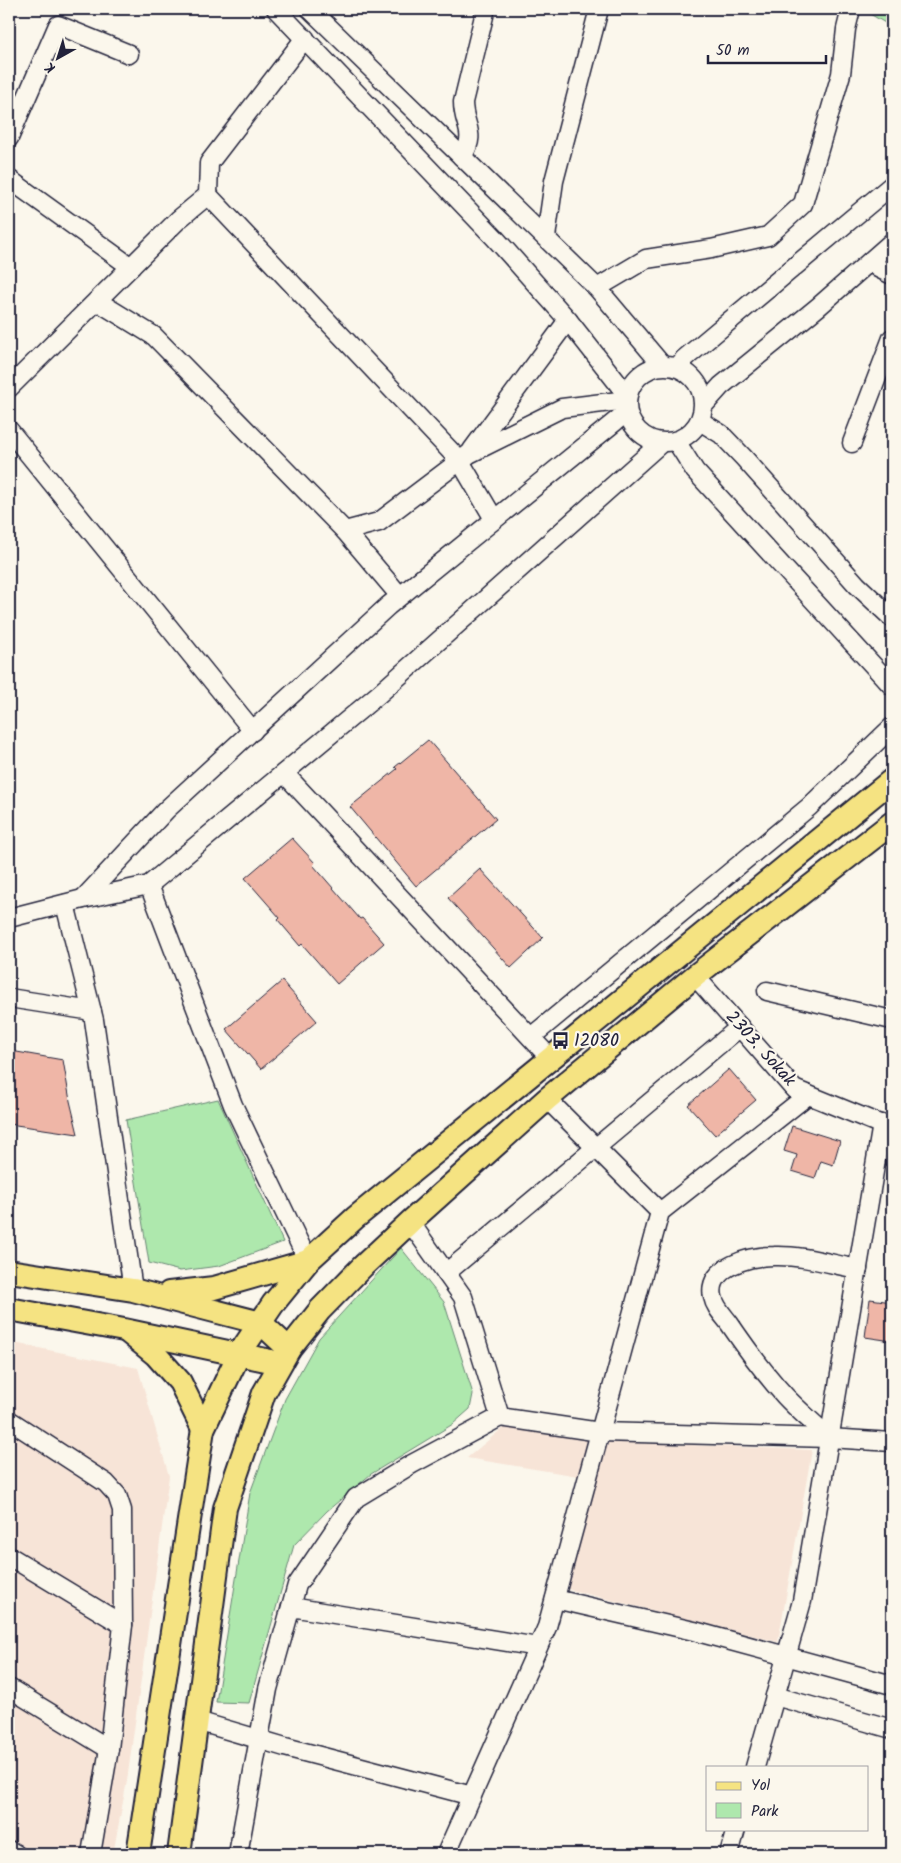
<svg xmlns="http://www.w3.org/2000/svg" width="901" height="1863" font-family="Kalam,sans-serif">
<rect width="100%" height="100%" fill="#fbf7ec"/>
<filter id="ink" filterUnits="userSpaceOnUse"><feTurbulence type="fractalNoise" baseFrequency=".02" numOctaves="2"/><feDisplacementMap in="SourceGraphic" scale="10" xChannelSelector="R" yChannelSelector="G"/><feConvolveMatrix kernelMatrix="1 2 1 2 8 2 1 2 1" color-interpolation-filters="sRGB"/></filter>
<g filter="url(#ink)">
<g fill="#f7e4d7">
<polygon points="9,1342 138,1368 169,1476 127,1781 113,1854 9,1854"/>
<polygon points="504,1427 610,1442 812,1450 778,1642 567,1589 597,1479 467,1458"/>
</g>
<g fill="#aee8ad" stroke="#688574">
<polygon points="865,9 892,9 892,27 865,11"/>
<polygon points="218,1099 283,1242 219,1266 180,1271 149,1263 126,1120"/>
<polygon points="401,1248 444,1302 473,1394 470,1409 453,1424 371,1474 327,1511 294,1545 249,1703 216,1702 250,1493 285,1399 319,1338"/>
</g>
<g fill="#efb6a7" stroke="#22223b">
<polygon points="428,740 496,819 416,886 350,807 397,769 395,767"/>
<polygon points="292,838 315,863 313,865 360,919 362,918 384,943 337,984 302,944 300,946 278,920 280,918 245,878"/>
<polygon points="480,869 543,938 511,968 448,898"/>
<polygon points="282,981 317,1021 261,1069 226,1029"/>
<polygon points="11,1051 63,1060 70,1101 78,1134 9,1124 9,1062"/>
<polygon points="729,1069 756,1100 715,1135 688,1105"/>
<polygon points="792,1126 840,1141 833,1165 821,1161 815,1178 792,1171 797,1155 784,1151"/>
<polygon points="870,1299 892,1302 892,1341 865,1337"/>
</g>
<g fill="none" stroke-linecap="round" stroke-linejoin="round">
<defs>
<g id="minor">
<polyline points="276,9 495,238 568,320 627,395"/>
<polyline points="310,9 597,288 662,365"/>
<polyline points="9,138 58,25 129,54"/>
<path d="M462,157C478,132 463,127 463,102L485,12"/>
<polyline points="9,179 131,267"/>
<polyline points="208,195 460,461 494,519"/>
<polyline points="546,237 554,181 599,9"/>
<polyline points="871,261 878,268 892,275"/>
<polyline points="597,288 646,259 711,249 768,236 803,204 841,74 846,29 851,9"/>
<polyline points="97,301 154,336 345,531 379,522 469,454 562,408 627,400"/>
<circle cx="665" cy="404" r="38"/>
<polyline points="678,367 684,359 892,185"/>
<polyline points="9,388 179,219 208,195 209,163 305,38"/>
<polyline points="704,405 721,386 818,307 892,242"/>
<polyline points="700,421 721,434 744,458 857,585 892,618"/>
<polyline points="9,430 253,731"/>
<polyline points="676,441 695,471 892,686"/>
<polyline points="852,443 892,338"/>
<polyline points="472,450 568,320"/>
<polyline points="345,531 400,596"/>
<polyline points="284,773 550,1058"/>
<polyline points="149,885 233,1105 308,1261"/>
<polyline points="83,899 166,810 388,606 627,412"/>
<polyline points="65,904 94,1020 133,1290"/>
<polyline points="9,918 83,899 149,885 379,694 661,443"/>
<polyline points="695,976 794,1089 892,1129"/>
<polyline points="767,991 892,1020"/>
<polyline points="9,998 92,1011"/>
<polyline points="531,1037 809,807 892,727"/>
<polyline points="547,1099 660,1212"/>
<polyline points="410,1222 463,1297 500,1417 600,1432 829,1438 892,1442"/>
<polyline points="446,1273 740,1027"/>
<polyline points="9,1420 106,1483 117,1495 122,1510 123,1625"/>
<path d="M829,1438C815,1424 799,1411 785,1396C765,1374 746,1348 729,1323C723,1315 715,1307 713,1297C706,1266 752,1256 774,1256C802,1255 831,1264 858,1269"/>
<polyline points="9,1556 123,1625 109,1749 91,1854"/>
<polyline points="555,1599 694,1631 892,1685"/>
<polyline points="291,1607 538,1647"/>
<polyline points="9,1688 109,1749"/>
<polyline points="775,1696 892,1729"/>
<polyline points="197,1721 285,1747 472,1796"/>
<polyline points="755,1767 802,1601 882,1124"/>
<polyline points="9,1850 16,1854"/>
<polyline points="238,1854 268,1689 297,1585 356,1498 412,1464 500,1417"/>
<polyline points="446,1854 547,1627 660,1212 808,1095"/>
<polyline points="729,1854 736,1829"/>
</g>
<g id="major">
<polyline points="9,1271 133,1290 261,1323 289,1349"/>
<polyline points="169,1293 214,1288 308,1261"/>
<polyline points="9,1309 124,1330 280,1363"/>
<polyline points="129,1333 156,1355 180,1382 203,1429"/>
<polyline points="138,1854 203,1429 239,1354 273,1304 308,1261 355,1218 892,780"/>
<polyline points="179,1854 225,1508 264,1393 289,1349 320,1310 363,1266 410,1222 547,1099 695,976 892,823"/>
</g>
</defs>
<use href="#minor" stroke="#22223b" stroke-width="21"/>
<use href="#major" stroke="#22223b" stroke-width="26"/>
<use href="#minor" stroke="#fbf7ec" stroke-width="18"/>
<use href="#major" stroke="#f5e382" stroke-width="22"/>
</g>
</g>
<defs>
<symbol id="bus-bare" viewBox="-9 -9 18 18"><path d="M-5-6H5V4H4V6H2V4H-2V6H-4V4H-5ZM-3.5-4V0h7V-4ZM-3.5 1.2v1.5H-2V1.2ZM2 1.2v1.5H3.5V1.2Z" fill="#22223b" stroke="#fbf7ec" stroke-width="2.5" paint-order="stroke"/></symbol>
</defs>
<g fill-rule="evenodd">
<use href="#bus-bare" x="548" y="1028" width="25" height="25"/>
</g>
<g text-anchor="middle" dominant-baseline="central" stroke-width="4.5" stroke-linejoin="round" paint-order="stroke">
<g font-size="18" fill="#22223b" stroke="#fbf7ec" text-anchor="start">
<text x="574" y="1041">12080</text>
</g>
<g font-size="18" fill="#22223b" stroke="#fbf7ec">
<text transform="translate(760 1049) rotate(48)">2303. Sokak</text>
</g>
</g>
<rect width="901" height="1863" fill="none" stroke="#fbf7ec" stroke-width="30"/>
<rect x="15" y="15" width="871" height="1833" fill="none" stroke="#22223b" stroke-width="2" filter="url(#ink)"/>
<rect x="706" y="1766" width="162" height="65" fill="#fbf7ec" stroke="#a4a2a5"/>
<rect x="716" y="1782" width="25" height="8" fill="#f5e382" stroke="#a4a2a5"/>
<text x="751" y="1790" font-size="15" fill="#22223b">Yol</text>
<rect x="716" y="1803" width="25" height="15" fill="#aee8ad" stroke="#a4a2a5"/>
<text x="751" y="1816" font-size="15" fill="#22223b">Park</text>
<g transform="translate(58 58) rotate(219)" stroke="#fbf7ec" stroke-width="4" paint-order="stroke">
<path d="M0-4L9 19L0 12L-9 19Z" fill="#22223b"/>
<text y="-8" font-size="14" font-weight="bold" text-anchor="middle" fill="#22223b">K</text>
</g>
<path d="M708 55v8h118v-8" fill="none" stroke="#22223b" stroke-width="2.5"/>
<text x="716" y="55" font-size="15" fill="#22223b" stroke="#fbf7ec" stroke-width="4" paint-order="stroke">50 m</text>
</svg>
